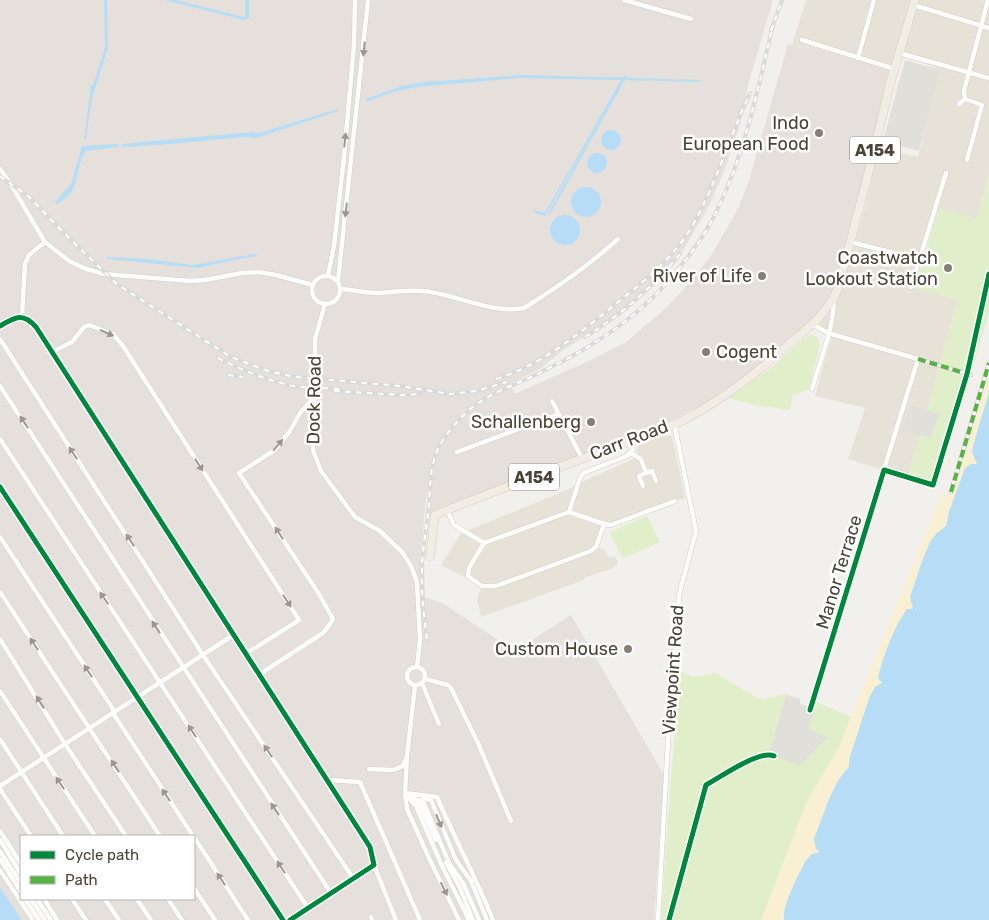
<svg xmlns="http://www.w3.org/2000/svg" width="989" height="920" font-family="Rubik,sans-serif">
<rect width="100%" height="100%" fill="#f2f0ec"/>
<g fill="#e7e2d8">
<polygon points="806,0 989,0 989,173 977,219 935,208 919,253 912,287 958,300 927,410 939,414 931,438 920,435 908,474 905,477 848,459 865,408 815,396 833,331 824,329 819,323 835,303 840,290 862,219 879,149 918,157 941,70 900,53 895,69 813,48 806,47 803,48 792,45"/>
<polygon points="656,436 672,436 685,498 611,525 604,524 596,547 605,550 609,558 615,556 618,563 613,568 584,578 584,580 481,617 477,599 482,586 441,565 461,533 565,491 588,479 636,458 639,443"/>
</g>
<g fill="#e5e0db" fill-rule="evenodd">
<path d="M0,0H773L749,81L740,124L725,169L710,204L684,249L668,269L643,294L615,317L562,351L540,369L488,395L463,412L444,435L435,453L426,499L420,562L424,563L425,597L442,603L515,651L571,615L664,775L654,920H22L0,887ZM21,836H194V899H21Z"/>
<polygon points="788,44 803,48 806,47 813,48 895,69 831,297 822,309 782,345 733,385 703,404 630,441 428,516 431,476 438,450 453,428 469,410 511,386 515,394 593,359 626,342 665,309 691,281 711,256 739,207 749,180"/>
</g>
<g fill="#e0efc9">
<polygon points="989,173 989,313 938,482 908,474 920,435 931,438 939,414 927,410 958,300 915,288 938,209 977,219"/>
<polygon points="812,334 818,338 820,344 809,389 793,395 790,410 754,405 729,398 768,370 808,335"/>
<polygon points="647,516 660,542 623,558 609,532"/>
<polygon points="681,672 694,677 715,673 757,698 763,699 786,694 769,754 804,732 814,701 851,717 782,920 661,920 671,776"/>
</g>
<polygon fill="#f9f0d4" points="989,373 989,456 801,920 761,920 806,803 839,747 942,493 952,496"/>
<g fill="#e1dfda">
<polygon points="905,60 941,70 919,151 883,141"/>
<polygon points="910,405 939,414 931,438 902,430"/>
<polygon points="786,694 800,699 800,704 815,708 808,729 828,737 800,766 769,754"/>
</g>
<g fill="#b6ddf5">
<polygon points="104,0 107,0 108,48 92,98 86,139 84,139 91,88 89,86 93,85 105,48"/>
<polygon points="164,0 176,0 243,17 245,17 245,0 249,0 249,18 244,20"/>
<polygon points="523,75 701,80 700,82 623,80 545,216 533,212 534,210 544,213 546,211 621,80 518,78 417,87 393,92 366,102 366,99 402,86 425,82"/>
<polygon points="338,109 338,111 257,138 244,137 171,144 122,147 122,144 131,143 252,132 259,133"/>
<circle cx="611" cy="140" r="10"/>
<path d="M119,144V147L86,151C78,161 79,177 73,189C70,196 62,199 57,205L55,202L71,184L82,146Z"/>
<circle cx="597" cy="163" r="10"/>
<circle cx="586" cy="202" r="15"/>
<circle cx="565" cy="230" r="15"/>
<polygon points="254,254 259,256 238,259 198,268 107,259 107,257 148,259 193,265"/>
<path d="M989,392V920H784C782,905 799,874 806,860L812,854L820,852L816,849L814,838L817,831C826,809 832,784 849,767V760L869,698L875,687L882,683L878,678C883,656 894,627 907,609H913L910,597L922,561L930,542L936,534L946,526L949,512L965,468L971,464H977L972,452L973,446Z"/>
<polygon points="0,887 22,920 0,920"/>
</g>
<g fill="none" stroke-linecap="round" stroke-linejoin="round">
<polyline stroke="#b6ddf5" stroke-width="2" points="549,214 626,76"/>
<defs>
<g id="pedestrian">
<polyline points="918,359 971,375"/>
<polyline points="951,492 989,363"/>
</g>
<g id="minor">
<polyline points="624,0 691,19"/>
<polyline points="914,5 989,28"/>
<polyline points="802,40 895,69"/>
<polyline points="899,53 989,78"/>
<polyline points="858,58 874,0"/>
<polyline points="965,99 982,105 967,160"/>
<polyline points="959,104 965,99 964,91 988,0"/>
<polyline points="0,169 10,183 45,242 69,261 86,269 104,274 190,281 205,280 242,273 259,272 276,275 313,285"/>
<polyline points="850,242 919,259"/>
<polyline points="328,275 334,246 344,157 354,45 355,0"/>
<circle cx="326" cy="290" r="14"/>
<polyline points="338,281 368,0"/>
<polyline points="911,287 946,173"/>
<path d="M341,289C354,290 367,293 379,293C393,292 408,290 422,291C453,293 494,315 524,308C559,286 587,267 618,239"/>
<polyline points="325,304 315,339 315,390 312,430 313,450 321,471 355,517 380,531 402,552 411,566 417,582 420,640 417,667"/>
<polyline points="22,316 25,264 29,255 45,242"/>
<path d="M0,326C15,317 23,312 36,327L370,847L374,865L290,920"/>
<polyline points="0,339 203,655 353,878"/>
<polyline points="52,352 72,342 84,327 89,325 113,334 123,346 299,620 247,653"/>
<polyline points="0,386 331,893"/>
<path d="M812,389C820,361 833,330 834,301"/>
<polyline points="552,401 582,458"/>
<polyline points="0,439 308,908"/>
<polyline points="457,452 559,414"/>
<polyline points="631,453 641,459 646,473 652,471 656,481"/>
<polyline points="643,486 639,476 646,473"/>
<polyline points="0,487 283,920"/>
<polyline points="447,510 454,525 484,543"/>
<polygon points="569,512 604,524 596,547 591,551 496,586 482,586 468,576 469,568 484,543"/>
<polyline points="569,512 580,478 583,473 627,456 633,449 630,441"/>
<polyline points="604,524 611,525 675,501"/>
<polyline points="0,537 115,712"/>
<polyline points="0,592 160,836"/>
<polyline points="0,639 65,744 126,836"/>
<circle cx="416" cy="676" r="9"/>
<polyline points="260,674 323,633 330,624 333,619 319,594 239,473 275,450 290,431 300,413 314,397"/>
<polyline points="425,679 448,685 451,688 478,743 511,821"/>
<polyline points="422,683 439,724"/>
<polyline points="0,691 95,836"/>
<polyline points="810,710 918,359 828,333 812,324"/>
<polyline points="113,713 193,836"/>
<polyline points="0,739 63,836"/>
<polyline points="407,756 405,793 407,809 429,858 459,920"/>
<polyline points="369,769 393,770 403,766 407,756 415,686"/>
<polyline points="328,780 360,782 420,920"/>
<polyline points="0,786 235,634"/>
<polyline points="0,789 31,836"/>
<path d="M405,793L437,797C455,839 476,878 493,920"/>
<polyline points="408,795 424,803 449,863 463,883 479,920"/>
<polyline points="407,796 416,806 442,866 469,920"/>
<polyline points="423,798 431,800 456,860 471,881 487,920"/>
<polyline points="416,801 420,804 436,840"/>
<polyline points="0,831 21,864"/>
<polyline points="194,837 248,920"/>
<polyline points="0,840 21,874"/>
<polyline points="0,851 21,883"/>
<polyline points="0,859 21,892"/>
<polyline points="446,863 459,886 473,920"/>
<polyline points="374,865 396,920"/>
<polyline points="0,870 33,920"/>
<polyline points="194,888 215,920"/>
<polyline points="25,899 39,920"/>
<polyline points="31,899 45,920"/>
<polyline points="37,899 51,920"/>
<polyline points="44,899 57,920"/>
<polyline points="72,899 86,920"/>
<polyline points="105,899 119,920"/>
<polyline points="137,899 151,920"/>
<polyline points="168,899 182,920"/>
<polyline points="371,917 372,920"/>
<polyline points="658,920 672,669 676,647 679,595 696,531 674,423"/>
</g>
<path id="primary" d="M430,557L435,515C484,495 534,476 584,458C619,445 660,433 693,415C727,396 759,371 788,345C808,328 831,311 839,285L871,163L890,84L915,0"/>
</defs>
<use href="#pedestrian" stroke="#d0cec9" stroke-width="4.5"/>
<use href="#minor" stroke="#d0cec9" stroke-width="5.5"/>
<use href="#primary" stroke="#d7ccb7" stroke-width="9"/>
<use href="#pedestrian" stroke="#fdfdfc" stroke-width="3"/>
<use href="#minor" stroke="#fdfdfc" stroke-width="4.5"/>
<use href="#primary" stroke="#f1ede4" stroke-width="8"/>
<defs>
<g id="rail">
<polyline points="771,31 782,0"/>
<polyline points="0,176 29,197 66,235 118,285 231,357 268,371 295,377 400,386 450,394 476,391 507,382"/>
<path d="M585,337C621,315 653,287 680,254"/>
<path d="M218,358C242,370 268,381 294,386C309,388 325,388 341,389"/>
<polyline points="228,375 243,377"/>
<path d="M496,379C541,365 576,336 612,307C643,282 674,258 694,223C717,181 730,136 750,93"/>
<polyline points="334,391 401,395 421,394"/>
<path d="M427,639C424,616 421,593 422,570C422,549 427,527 429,505C430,487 430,466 438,449C444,436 458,420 469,410C490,392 519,384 543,371C587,350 631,322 664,286C686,261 707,234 720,204C746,149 759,84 773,25"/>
</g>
</defs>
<use href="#rail" stroke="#dadad9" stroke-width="4"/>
<use href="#rail" stroke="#fff" stroke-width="2" stroke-dasharray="5.5" stroke-linecap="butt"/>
<g stroke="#57b346" stroke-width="4" stroke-dasharray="8 4" stroke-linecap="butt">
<polyline points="918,359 971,375"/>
<polyline points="951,492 989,363"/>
</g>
<defs>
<g id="cycleway">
<path d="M0,326C15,317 23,312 36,327L370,847L374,865L290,920"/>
<polyline points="0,487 283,920"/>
<polyline points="810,710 884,470 933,485 967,374 989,274"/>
<path d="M669,920L706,785C719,778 760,749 774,756"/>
</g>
</defs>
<use href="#cycleway" stroke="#fff" stroke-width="8"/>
<use href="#cycleway" stroke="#00873e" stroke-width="5"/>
</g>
<defs><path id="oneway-solid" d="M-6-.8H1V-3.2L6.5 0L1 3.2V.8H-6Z" transform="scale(1.25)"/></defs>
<g fill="#9b968f">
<use href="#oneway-solid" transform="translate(364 49) rotate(96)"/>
<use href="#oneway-solid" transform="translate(345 140) rotate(-84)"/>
<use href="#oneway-solid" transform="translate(346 210) rotate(96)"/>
<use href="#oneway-solid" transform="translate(107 333) rotate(24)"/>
<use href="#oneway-solid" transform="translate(24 422) rotate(-123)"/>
<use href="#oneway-solid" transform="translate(278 445) rotate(-49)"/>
<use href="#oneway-solid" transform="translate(73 453) rotate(-123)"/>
<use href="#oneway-solid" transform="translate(199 465) rotate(57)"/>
<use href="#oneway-solid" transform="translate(279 533) rotate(-123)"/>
<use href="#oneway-solid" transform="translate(130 540) rotate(-123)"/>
<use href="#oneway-solid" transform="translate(104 598) rotate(-124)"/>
<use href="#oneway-solid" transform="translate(287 601) rotate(57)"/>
<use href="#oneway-solid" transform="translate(156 627) rotate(-123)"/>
<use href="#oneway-solid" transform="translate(34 644) rotate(-123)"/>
<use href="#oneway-solid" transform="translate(88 671) rotate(-123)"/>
<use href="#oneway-solid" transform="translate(40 702) rotate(-122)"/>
<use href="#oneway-solid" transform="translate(192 731) rotate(-123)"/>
<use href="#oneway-solid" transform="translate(268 751) rotate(-124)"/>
<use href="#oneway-solid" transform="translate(115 766) rotate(-123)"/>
<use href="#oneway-solid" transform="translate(60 783) rotate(-124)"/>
<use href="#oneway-solid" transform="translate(166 795) rotate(-123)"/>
<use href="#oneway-solid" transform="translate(275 809) rotate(-123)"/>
<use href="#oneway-solid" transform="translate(439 821) rotate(67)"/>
<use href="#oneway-solid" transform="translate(281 867) rotate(-123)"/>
<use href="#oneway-solid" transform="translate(221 879) rotate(-123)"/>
<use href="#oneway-solid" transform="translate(444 889) rotate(64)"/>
</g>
<g fill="#857f75" stroke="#fff" stroke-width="2">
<circle cx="819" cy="133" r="5"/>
<circle cx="948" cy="268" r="5"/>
<circle cx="762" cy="276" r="5"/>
<circle cx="706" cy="352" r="5"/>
<circle cx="591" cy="422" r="5"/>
<circle cx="628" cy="649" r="5"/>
</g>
<g text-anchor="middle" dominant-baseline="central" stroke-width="5" stroke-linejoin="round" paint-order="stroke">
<g fill="#fff" stroke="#807b72" stroke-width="1">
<rect x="850" y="136.5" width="50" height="27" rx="4"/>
<rect x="509" y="463.5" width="50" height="27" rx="4"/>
</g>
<g font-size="16" font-weight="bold" fill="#4a4235">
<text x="875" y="150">A154</text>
<text x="534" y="477">A154</text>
</g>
<g font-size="18" fill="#4a4235" stroke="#fff" text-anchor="end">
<text x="809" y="123">Indo<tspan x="809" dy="21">European Food</tspan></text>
<text x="938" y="258">Coastwatch<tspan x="938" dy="21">Lookout Station</tspan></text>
<text x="752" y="276">River of Life</text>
<text x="716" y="352" text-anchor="start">Cogent</text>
<text x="581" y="422">Schallenberg</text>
<text x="618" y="649">Custom House</text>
</g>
<g font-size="18" fill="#4a4235" stroke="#fff">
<text transform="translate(314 400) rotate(-89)">Dock Road</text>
<text transform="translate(629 440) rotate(-21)">Carr Road</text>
<text transform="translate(839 572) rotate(-73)">Manor Terrace</text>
<text transform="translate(673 670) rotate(-86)">Viewpoint Road</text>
</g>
</g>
<rect x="20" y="835" width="175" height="65" fill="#ffffff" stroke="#b7b3ae"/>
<rect x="30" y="851" width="25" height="8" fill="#00873e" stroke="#b7b3ae"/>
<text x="65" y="860" font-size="15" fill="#4a4235">Cycle path</text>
<rect x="30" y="876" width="25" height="8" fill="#57b346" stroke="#b7b3ae"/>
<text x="65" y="885" font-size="15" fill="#4a4235">Path</text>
</svg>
